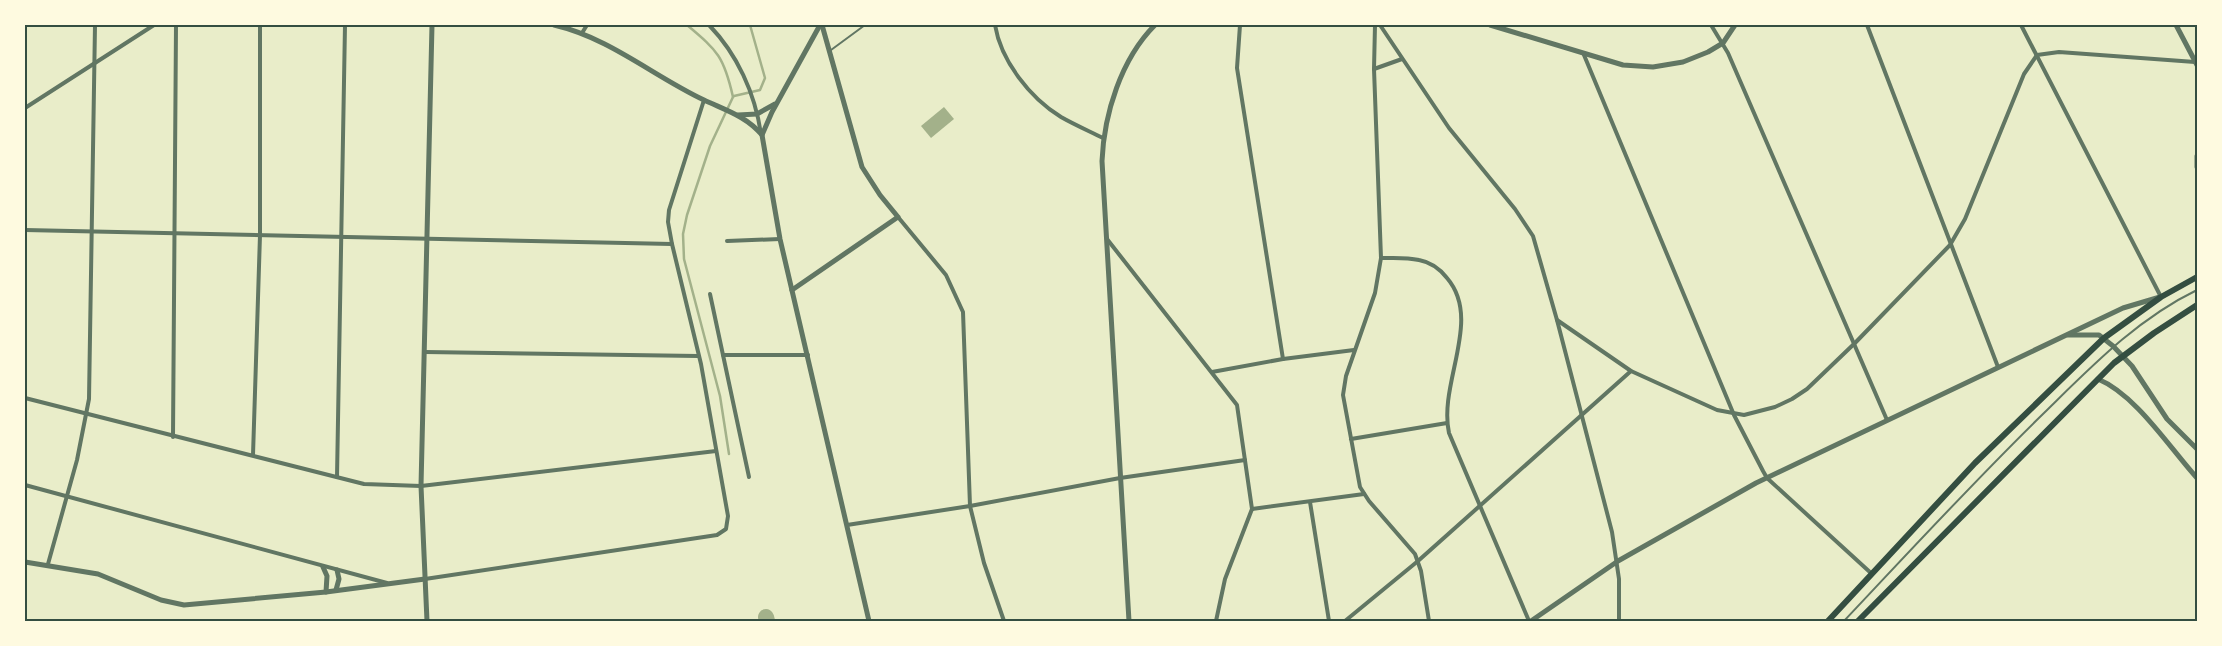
<svg xmlns="http://www.w3.org/2000/svg" width="2222" height="646" font-family="Arial,sans-serif">
<rect width="100%" height="100%" fill="#e9edc9"/>
<polygon fill="#a3b18a" points="944,107 954,119 931,138 921,126"/>
<g fill="none" stroke-linecap="round" stroke-linejoin="round">
<g stroke="#a3b18a" stroke-width="2.5">
<path d="M687,25C718,51 724,57 733,97"/>
<polyline points="734,96 760,90 765,78 750,25"/>
<polyline points="729,454 720,396 684,259 683,234 687,215 710,146 733,97"/>
</g>
<polyline stroke="#a3b18a" stroke-width="16" points="766,617 767,621"/>
<g stroke="#617663" stroke-width="2">
<polyline points="831,50 865,25"/>
<path d="M1844,621C1910,551 1975,480 2044,413C2091,367 2137,319 2197,290"/>
</g>
<g stroke="#617663" stroke-width="4">
<path d="M709,25C737,54 755,93 761,134"/>
<path d="M995,25C1001,61 1030,98 1061,117C1075,125 1089,131 1103,138"/>
<polyline points="1240,25 1237,68 1283,359"/>
<polyline points="1375,25 1374,69 1381,258 1375,293 1346,376 1343,395 1360,487 1369,501 1415,554 1421,571 1429,621"/>
<polyline points="1380,25 1449,128 1515,209 1533,236 1557,320 1612,532 1619,579 1619,621"/>
<polyline points="1711,25 1728,53 1887,420"/>
<polyline points="1867,25 1998,367"/>
<polyline points="2021,25 2161,297"/>
<polyline points="582,33 587,25"/>
<polyline points="1584,55 1734,415 1763,471 1767,478 1872,574"/>
<polyline points="1374,69 1402,59"/>
<polyline points="25,108 154,25"/>
<polyline points="898,217 946,275 963,312 970,506 984,563 1004,621"/>
<polyline points="25,230 672,244"/>
<polyline points="1107,239 1237,405 1252,509"/>
<polyline points="727,241 780,239"/>
<path d="M1381,258C1394,258 1406,257 1419,260C1430,262 1440,269 1447,278C1483,320 1438,383 1449,433L1529,621"/>
<polyline points="710,294 749,477"/>
<polyline points="1557,320 1631,371 1717,410 1744,415 1775,407 1792,399 1807,389 1855,343 1950,245 1965,219 2024,74 2037,55 2059,52 2195,62"/>
<polyline points="425,352 698,356"/>
<polyline points="723,355 808,355"/>
<polyline points="1212,372 1283,359 1354,350"/>
<polyline points="25,398 364,484 421,486 716,451"/>
<polyline points="173,437 176,25"/>
<polyline points="1351,439 1447,423"/>
<polyline points="253,455 260,235 260,25"/>
<polyline points="337,477 345,25"/>
<polyline points="25,485 387,583"/>
<polyline points="1310,502 1329,621"/>
<polyline points="1252,509 1364,494"/>
<polyline points="847,525 970,506 1120,478 1245,460"/>
<polyline points="48,564 77,460 89,399 95,25"/>
<polyline points="425,579 717,535 726,529 728,516 701,364 672,244 668,222 669,210 704,100"/>
<polyline points="1216,621 1225,579 1252,509"/>
<polyline points="1345,621 1418,561 1631,371"/>
</g>
<g stroke="#617663" stroke-width="5">
<path d="M554,25C610,38 653,76 704,100C725,110 746,116 762,135"/>
<polyline points="820,25 772,112 762,135 780,239 869,621"/>
<polyline points="1490,25 1623,65 1653,67 1683,62 1708,52 1723,43 1735,25"/>
<polyline points="2176,25 2197,65"/>
<polyline points="738,115 757,114 775,104"/>
<polyline points="2197,156 2197,167"/>
<polyline points="792,290 898,217 880,195 862,167 822,25"/>
<polyline points="2068,335 2099,335 2113,346 2132,366 2167,419 2197,449"/>
<path d="M2098,379C2136,395 2169,447 2197,478"/>
<polyline points="25,562 98,574 161,600 184,605 326,592 425,579"/>
<polyline points="323,567 327,576 326,592"/>
<polyline points="336,590 339,579 337,570"/>
<polyline points="427,621 421,486 432,25"/>
<path d="M1129,621L1102,161C1104,114 1121,59 1155,25"/>
<polyline points="1531,621 1618,561 1756,483 2123,308 2160,297"/>
</g>
<g stroke="#344e41" stroke-width="6">
<polyline points="1828,621 1975,463 2104,338 2161,297 2197,277"/>
<polyline points="1858,621 2114,363 2154,333 2197,305"/>
</g>
</g>
<rect width="2222" height="646" fill="none" stroke="#fefae0" stroke-width="52"/>
<rect x="26" y="26" width="2170" height="594" fill="none" stroke="#344e41" stroke-width="2"/>
</svg>
